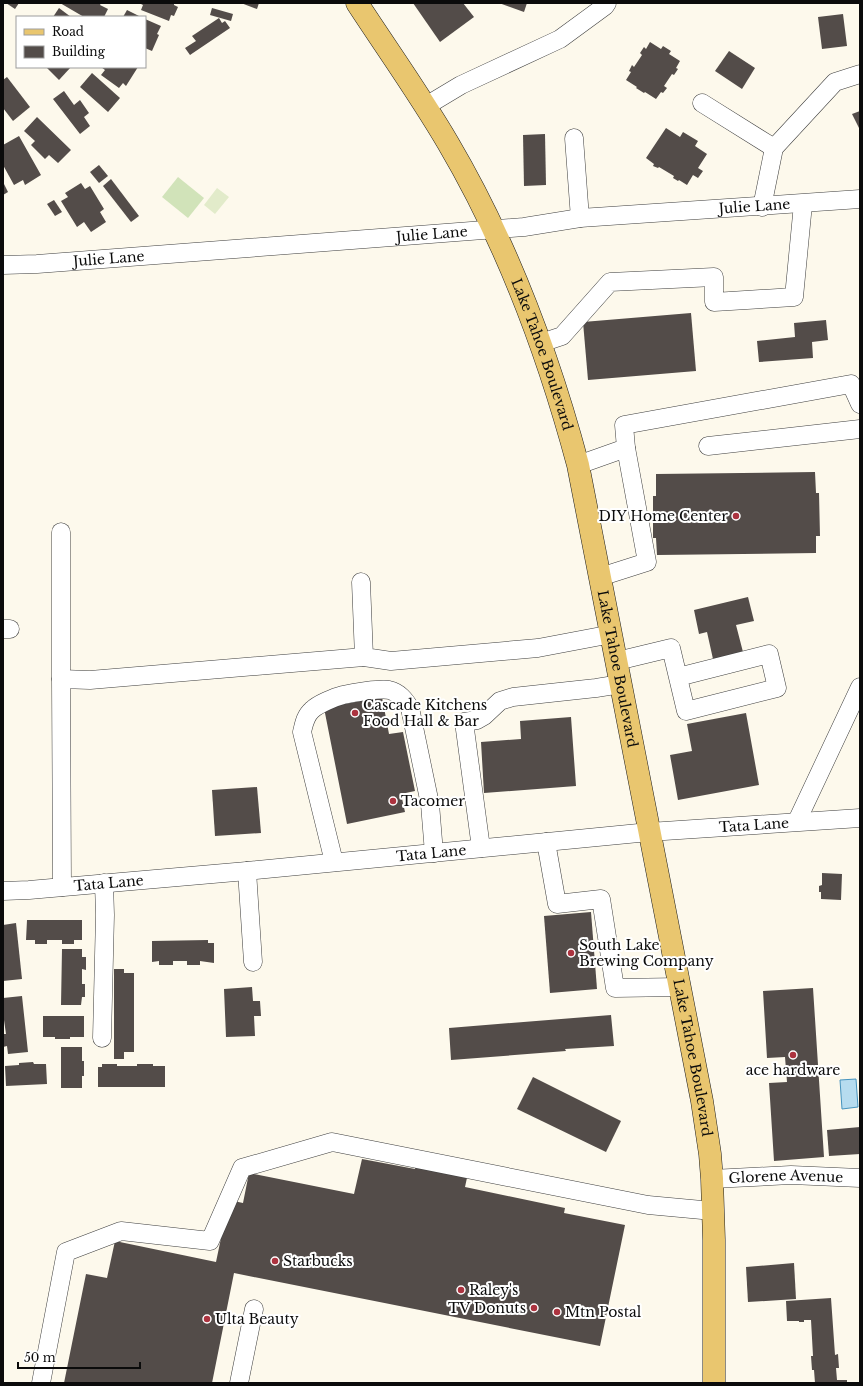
<svg xmlns="http://www.w3.org/2000/svg" width="863" height="1386" font-family="'Libre Baskerville',serif">
<rect width="100%" height="100%" fill="#fdf9ec"/>
<polygon fill="#d1e3b9" points="178,177 204,198 188,218 162,197"/>
<polygon fill="#e2ebca" points="217,188 229,197 215,214 204,205"/>
<polygon fill="#b6dcef" stroke="#4593be" points="856,1079 858,1107 842,1109 840,1080"/>
<g fill="#534c49">
<polygon points="6,3 19,3 15,9"/>
<polygon points="60,3 101,3 100,5 108,9 104,17 84,17"/>
<polygon points="139,3 174,3 174,5 178,7 174,16 171,15 169,21 141,10 143,5"/>
<polygon points="241,3 259,3 257,9"/>
<polygon points="413,3 463,3 474,17 440,42"/>
<polygon points="499,3 527,3 524,12"/>
<polygon points="59,8 71,17 53,17"/>
<polygon points="212,8 233,14 231,21 210,15"/>
<polygon points="127,10 141,17 123,17"/>
<polygon points="843,14 847,46 822,49 818,17"/>
<polygon points="219,18 222,23 225,21 230,28 190,55 185,48 196,41 192,36"/>
<polygon points="145,19 161,26 157,34 159,35 152,51 145,48"/>
<polygon points="650,42 661,49 663,46 671,51 669,54 680,61 676,68 678,69 674,75 672,74 664,86 667,88 663,93 661,92 656,99 645,92 644,93 636,88 637,87 626,80 631,72 629,71 632,65 634,67 642,55 640,53 644,47 646,49"/>
<polygon points="729,51 755,68 742,89 715,71"/>
<polygon points="46,67 71,67 59,80"/>
<polygon points="101,67 138,67 126,86 123,83 119,88 101,75 105,70"/>
<polygon points="92,73 120,98 108,112 80,87"/>
<polygon points="7,77 30,107 13,121 3,108 3,80"/>
<polygon points="64,91 74,105 80,100 89,113 84,117 90,126 80,134 53,99"/>
<polygon points="860,111 860,130 852,114"/>
<polygon points="37,117 71,150 58,163 49,155 45,159 31,145 35,141 24,131"/>
<polygon points="666,128 680,137 683,132 698,141 695,146 707,154 698,168 703,171 698,178 693,175 687,185 679,180 678,181 673,178 674,176 659,167 658,168 653,166 654,164 646,158"/>
<polygon points="545,134 546,185 524,186 523,135"/>
<polygon points="19,136 41,175 25,185 23,180 14,185 3,165 3,145"/>
<polygon points="99,165 108,176 99,183 90,172"/>
<polygon points="111,179 139,216 131,222 103,186"/>
<polygon points="3,182 8,192 3,195"/>
<polygon points="81,183 85,189 90,186 104,209 100,212 106,222 91,232 84,222 77,227 61,201 68,197 65,193"/>
<polygon points="54,200 62,212 55,216 47,204"/>
<polygon points="691,313 696,371 588,380 583,322"/>
<polygon points="826,320 828,340 812,342 813,358 759,362 757,341 795,337 794,323"/>
<polygon points="815,472 816,493 819,493 820,536 816,536 816,553 657,555 656,538 653,538 653,496 656,496 656,474"/>
<polygon points="748,597 754,621 736,625 743,652 713,659 707,632 699,634 694,610"/>
<polygon points="382,697 389,734 403,732 415,791 401,794 405,812 347,824 324,708"/>
<polygon points="746,713 759,785 678,800 670,755 692,751 687,724"/>
<polygon points="571,717 576,786 484,793 481,742 521,739 520,721"/>
<polygon points="257,787 261,833 215,836 212,790"/>
<polygon points="822,873 842,874 841,900 821,899 821,892 819,892 819,886 822,885"/>
<polygon points="591,912 597,989 550,993 544,916"/>
<polygon points="27,920 82,920 82,940 74,940 74,944 62,944 62,940 47,940 47,944 35,944 35,940 26,940"/>
<polygon points="16,923 22,979 3,981 3,925"/>
<polygon points="208,940 208,943 214,943 214,963 200,961 200,965 187,965 187,961 173,961 173,965 159,965 159,961 152,962 152,941"/>
<polygon points="62,949 82,949 82,957 86,957 86,970 82,969 82,984 85,984 85,997 82,997 81,1005 61,1005"/>
<polygon points="114,969 124,969 124,973 134,973 134,1052 124,1052 124,1059 114,1059"/>
<polygon points="252,987 253,1001 260,1001 261,1016 254,1016 255,1036 226,1037 224,989"/>
<polygon points="813,988 824,1157 774,1161 769,1083 787,1082 785,1057 767,1058 763,991"/>
<polygon points="22,996 28,1052 8,1054 7,1046 3,1047 3,1034 6,1034 4,1020 3,1020 3,998"/>
<polygon points="611,1015 614,1046 565,1049 566,1051 451,1060 449,1028"/>
<polygon points="43,1016 84,1016 84,1037 70,1037 70,1039 55,1039 55,1037 43,1037"/>
<polygon points="61,1047 82,1047 82,1061 84,1061 84,1076 82,1076 82,1088 61,1088"/>
<polygon points="33,1062 34,1064 46,1064 47,1084 6,1086 5,1066 19,1065 19,1063"/>
<polygon points="102,1064 117,1064 117,1066 137,1066 137,1064 153,1064 153,1066 165,1066 165,1087 98,1087 98,1067 102,1067"/>
<polygon points="533,1077 621,1121 606,1152 517,1109"/>
<polygon points="860,1127 860,1154 829,1156 827,1130"/>
<polygon points="362,1159 415,1169 417,1162 468,1173 465,1187 565,1208 564,1213 625,1225 600,1346 234,1273 212,1383 64,1383 86,1274 107,1278 115,1241 216,1262 229,1200 243,1203 249,1173 354,1194"/>
<polygon points="794,1263 796,1299 748,1302 746,1267"/>
<polygon points="831,1298 835,1355 838,1354 839,1368 836,1368 837,1380 847,1380 847,1383 815,1383 814,1370 812,1370 811,1356 813,1356 811,1320 804,1320 804,1322 799,1322 799,1321 787,1321 786,1301"/>
</g>
<g fill="none" stroke-linecap="round" stroke-linejoin="round">
<defs>
<g id="minor">
<polyline points="702,103 774,148"/>
<polyline points="426,106 461,85 560,39 605,6 607,3"/>
<polyline points="574,138 580,218"/>
<polyline points="762,207 774,148 835,82 860,74"/>
<path id="s1" d="M3,265L37,264L524,227L580,218L860,199"/>
<polyline points="541,343 562,336 610,282 714,277 714,302 794,297 803,204"/>
<polyline points="708,446 860,429"/>
<polyline points="578,465 626,448 624,425 851,384 860,404"/>
<polyline points="61,532 61,679"/>
<polyline points="600,577 647,562 626,448"/>
<polyline points="361,582 364,657 391,661 538,648 612,634"/>
<polyline points="3,629 10,629"/>
<polyline points="617,661 671,648 686,711 777,688 769,654 678,677"/>
<polyline points="797,821 860,687"/>
<polyline points="546,842 557,904 601,899 615,988 679,987"/>
<polyline points="481,848 464,722 477,720 484,716 500,701 513,697 596,688 621,684"/>
<path d="M334,862L302,732C304,724 305,716 312,710C318,704 335,697 343,695C352,693 381,688 389,690C399,692 405,700 410,708L430,804L434,853"/>
<polyline points="247,871 253,962"/>
<polyline points="62,887 61,679 90,680 364,657"/>
<path id="s2" d="M3,891L29,890L247,871L649,832L860,818"/>
<polyline points="102,1038 105,915 104,883"/>
<path id="s3" d="M712,1179L791,1175L860,1178"/>
<polyline points="41,1383 66,1252 121,1231 210,1241 242,1168 332,1142 648,1205 713,1211"/>
<polyline points="239,1383 254,1309"/>
</g>
<g id="major">
<path id="s4" d="M357,3C387,49 420,95 448,143C507,243 548,353 578,465L702,1101L710,1154L712,1179L714,1240V1383"/>
</g>
</defs>
<use href="#minor" stroke="#3e3e3e" stroke-width="19"/>
<use href="#major" stroke="#1c1c1c" stroke-width="23"/>
<use href="#minor" stroke="#fff" stroke-width="18"/>
<use href="#major" stroke="#e9c66f" stroke-width="22"/>
</g>
<g fill="#ac333f" stroke="#fff" stroke-width="1.5">
<circle cx="736" cy="516" r="4"/>
<circle cx="355" cy="713" r="4"/>
<circle cx="393" cy="801" r="4"/>
<circle cx="571" cy="953" r="4"/>
<circle cx="793" cy="1055" r="4"/>
<circle cx="275" cy="1261" r="4"/>
<circle cx="461" cy="1290" r="4"/>
<circle cx="534" cy="1308" r="4"/>
<circle cx="557" cy="1312" r="4"/>
<circle cx="207" cy="1319" r="4"/>
</g>
<g text-anchor="middle" dominant-baseline="central" stroke-width="4" stroke-linejoin="round" paint-order="stroke">
<g font-size="14" fill="#0b0b0b" stroke="#fff">
<text stroke="none"><textPath href="#s1" startOffset="754">Julie Lane</textPath></text>
<text stroke="none"><textPath href="#s1" startOffset="430">Julie Lane</textPath></text>
<text stroke="none"><textPath href="#s1" startOffset="106">Julie Lane</textPath></text>
<text stroke="none"><textPath href="#s4" startOffset="399">Lake Tahoe Boulevard</textPath></text>
<text stroke="none"><textPath href="#s4" startOffset="723">Lake Tahoe Boulevard</textPath></text>
<text stroke="none"><textPath href="#s2" startOffset="754">Tata Lane</textPath></text>
<text stroke="none"><textPath href="#s2" startOffset="430">Tata Lane</textPath></text>
<text stroke="none"><textPath href="#s2" startOffset="106">Tata Lane</textPath></text>
<text stroke="none"><textPath href="#s4" startOffset="1119">Lake Tahoe Boulevard</textPath></text>
<text stroke="none"><textPath href="#s3" startOffset="74">Glorene Avenue</textPath></text>
</g>
<g font-size="14" fill="#0b0b0b" stroke="#fff" text-anchor="start">
<text x="728" y="516" text-anchor="end">DIY Home Center</text>
<text x="363" y="705">Cascade Kitchens<tspan x="363" dy="16">Food Hall &amp; Bar</tspan></text>
<text x="401" y="801">Tacomer</text>
<text x="579" y="945">South Lake<tspan x="579" dy="16">Brewing Company</tspan></text>
<text x="793" y="1070" text-anchor="middle">ace hardware</text>
<text x="283" y="1261">Starbucks</text>
<text x="469" y="1290">Raley's</text>
<text x="526" y="1308" text-anchor="end">TV Donuts</text>
<text x="565" y="1312">Mtn Postal</text>
<text x="215" y="1319">Ulta Beauty</text>
</g>
</g>
<rect width="863" height="1386" fill="none" stroke="#0b0b0b" stroke-width="8"/>
<rect x="16" y="16" width="130" height="52" fill="#ffffff" stroke="#9d9d9d"/>
<rect x="24" y="29" width="20" height="6" fill="#e9c66f" stroke="#9d9d9d"/>
<text x="52" y="36" font-size="12" fill="#0b0b0b">Road</text>
<rect x="24" y="46" width="20" height="12" fill="#534c49" stroke="#9d9d9d"/>
<text x="52" y="56" font-size="12" fill="#0b0b0b">Building</text>
<path d="M18 1362v6h122v-6" fill="none" stroke="#0b0b0b" stroke-width="2"/>
<text x="24" y="1362" font-size="12" fill="#0b0b0b" stroke="#ffffff" stroke-width="3" paint-order="stroke">50 m</text>
</svg>
